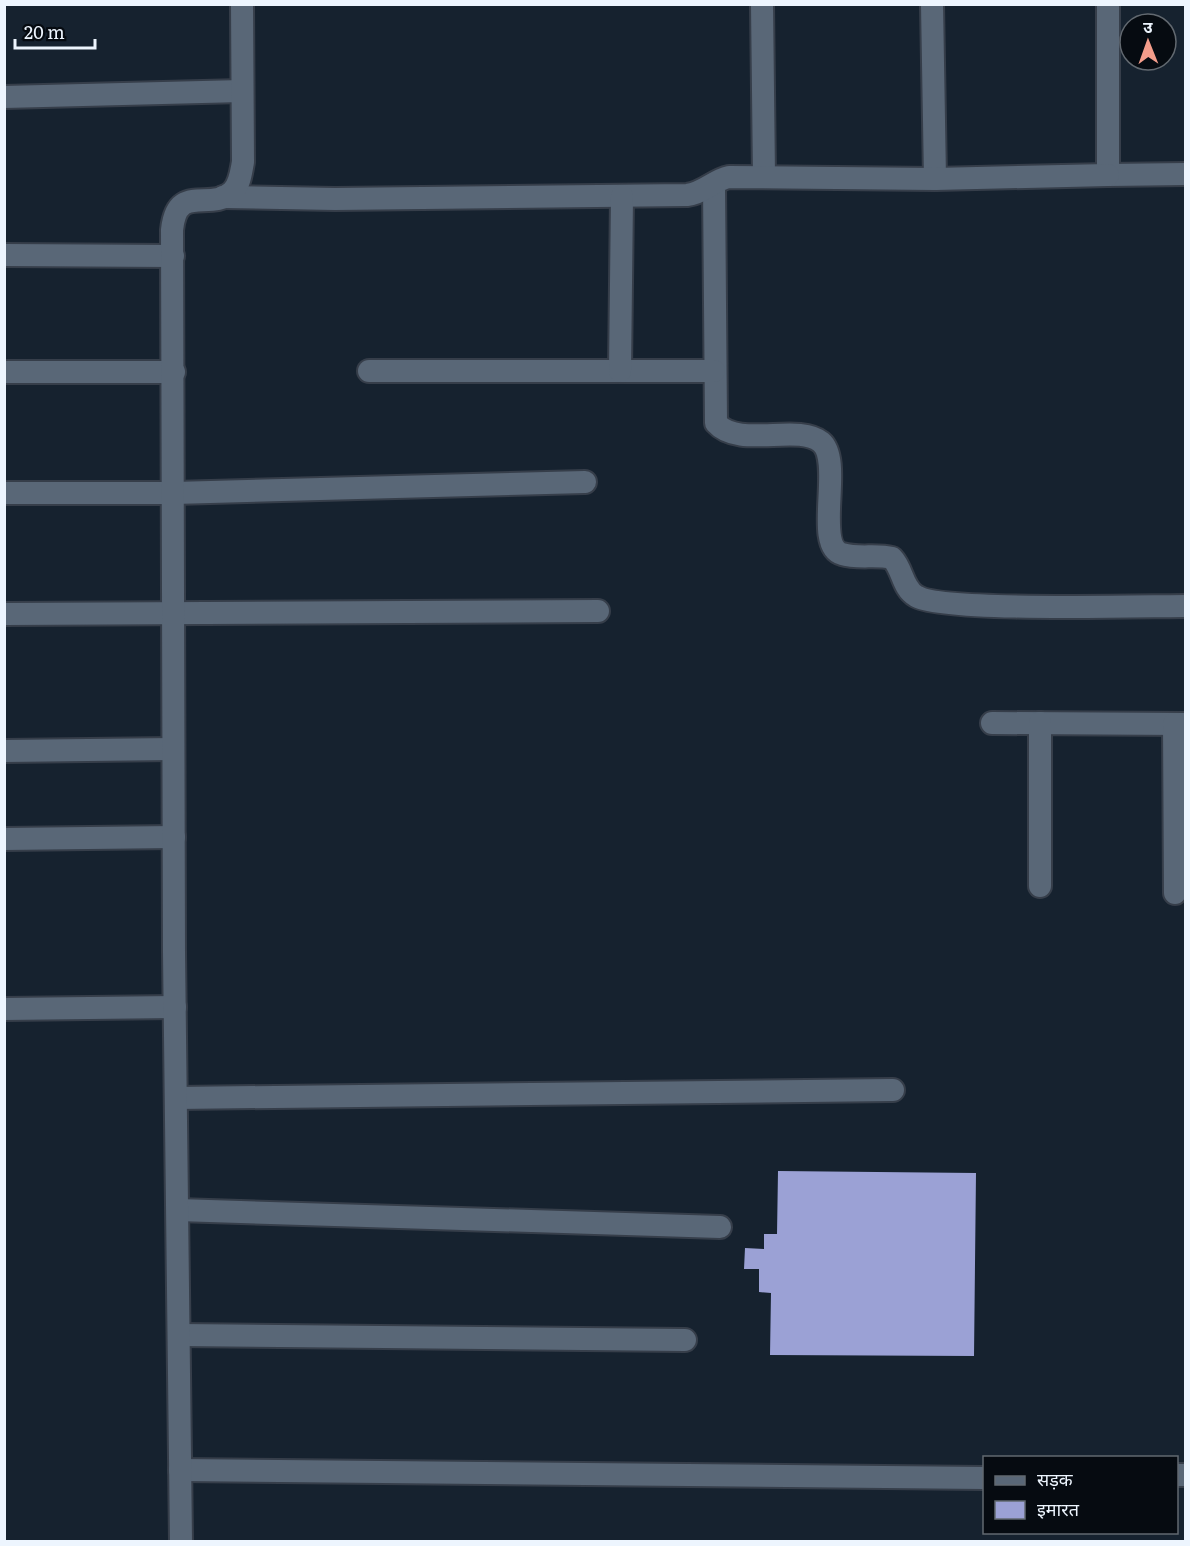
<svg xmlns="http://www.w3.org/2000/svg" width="1190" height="1546" font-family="Literata,'Noto Sans Devanagari',serif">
<rect width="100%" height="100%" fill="#16222f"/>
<polygon fill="#9ba1d5" points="778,1171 976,1173 974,1356 770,1355 771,1293 759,1292 759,1269 744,1269 745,1248 764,1249 764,1234 777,1234"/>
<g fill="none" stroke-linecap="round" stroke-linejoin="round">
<defs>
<g id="street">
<polyline points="762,4 764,177"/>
<polyline points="932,4 935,179"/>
<polyline points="1108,4 1108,175 1186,174"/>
<polyline points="4,97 242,91"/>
<path d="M714,184L716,423C739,449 798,423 821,442C844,461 813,546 842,554C858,559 876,554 892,558C903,569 902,588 916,596C940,612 1143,606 1186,606"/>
<path d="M223,197L335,199L687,195C704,193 714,180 729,177L935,179L1108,175"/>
<polyline points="4,255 173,256"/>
<polyline points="369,371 714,371"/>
<polyline points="620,371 622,196"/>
<polyline points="4,372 174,372"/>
<polyline points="4,493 174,493 585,482"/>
<polyline points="4,614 598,611"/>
<polyline points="992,723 1186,724"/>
<polyline points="1040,723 1040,886"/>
<polyline points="1174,724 1175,893"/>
<polyline points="4,751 173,749"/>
<polyline points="4,839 174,837"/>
<polyline points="4,1009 175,1007"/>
<polyline points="176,1098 893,1090"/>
<polyline points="178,1210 720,1227"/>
<polyline points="179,1335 685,1340"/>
<polyline points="180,1470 984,1478"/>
<polyline points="1176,1475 1186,1475"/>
<path d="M181,1542L174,952L172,230C177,182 210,212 232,192C240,185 241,172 243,162L242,4"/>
</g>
</defs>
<use href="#street" stroke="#363e4a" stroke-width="26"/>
<use href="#street" stroke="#596777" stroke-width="22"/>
</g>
<rect width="1190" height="1546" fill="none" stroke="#edf5fe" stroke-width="12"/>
<rect x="983" y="1456" width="195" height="78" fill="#060b11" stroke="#626970" stroke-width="1.5"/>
<rect x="995" y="1476" width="30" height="9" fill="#596777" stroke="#626970" stroke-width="1.5"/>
<text x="1037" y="1486" font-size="18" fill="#edf5fe">सड़क</text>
<rect x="995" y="1501" width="30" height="18" fill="#9ba1d5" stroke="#626970" stroke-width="1.5"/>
<text x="1037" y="1516" font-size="18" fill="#edf5fe">इमारत</text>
<g transform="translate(1148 42) rotate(359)"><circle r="28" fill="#060b11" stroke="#626970" stroke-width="1.5"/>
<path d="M0-4.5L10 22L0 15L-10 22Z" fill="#f49d8b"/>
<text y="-9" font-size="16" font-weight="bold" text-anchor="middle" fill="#edf5fe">उ</text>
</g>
<path d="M15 39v9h80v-9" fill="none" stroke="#edf5fe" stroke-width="3"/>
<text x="24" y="39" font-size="18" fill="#edf5fe" stroke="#060b11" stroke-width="4.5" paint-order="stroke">20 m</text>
</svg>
